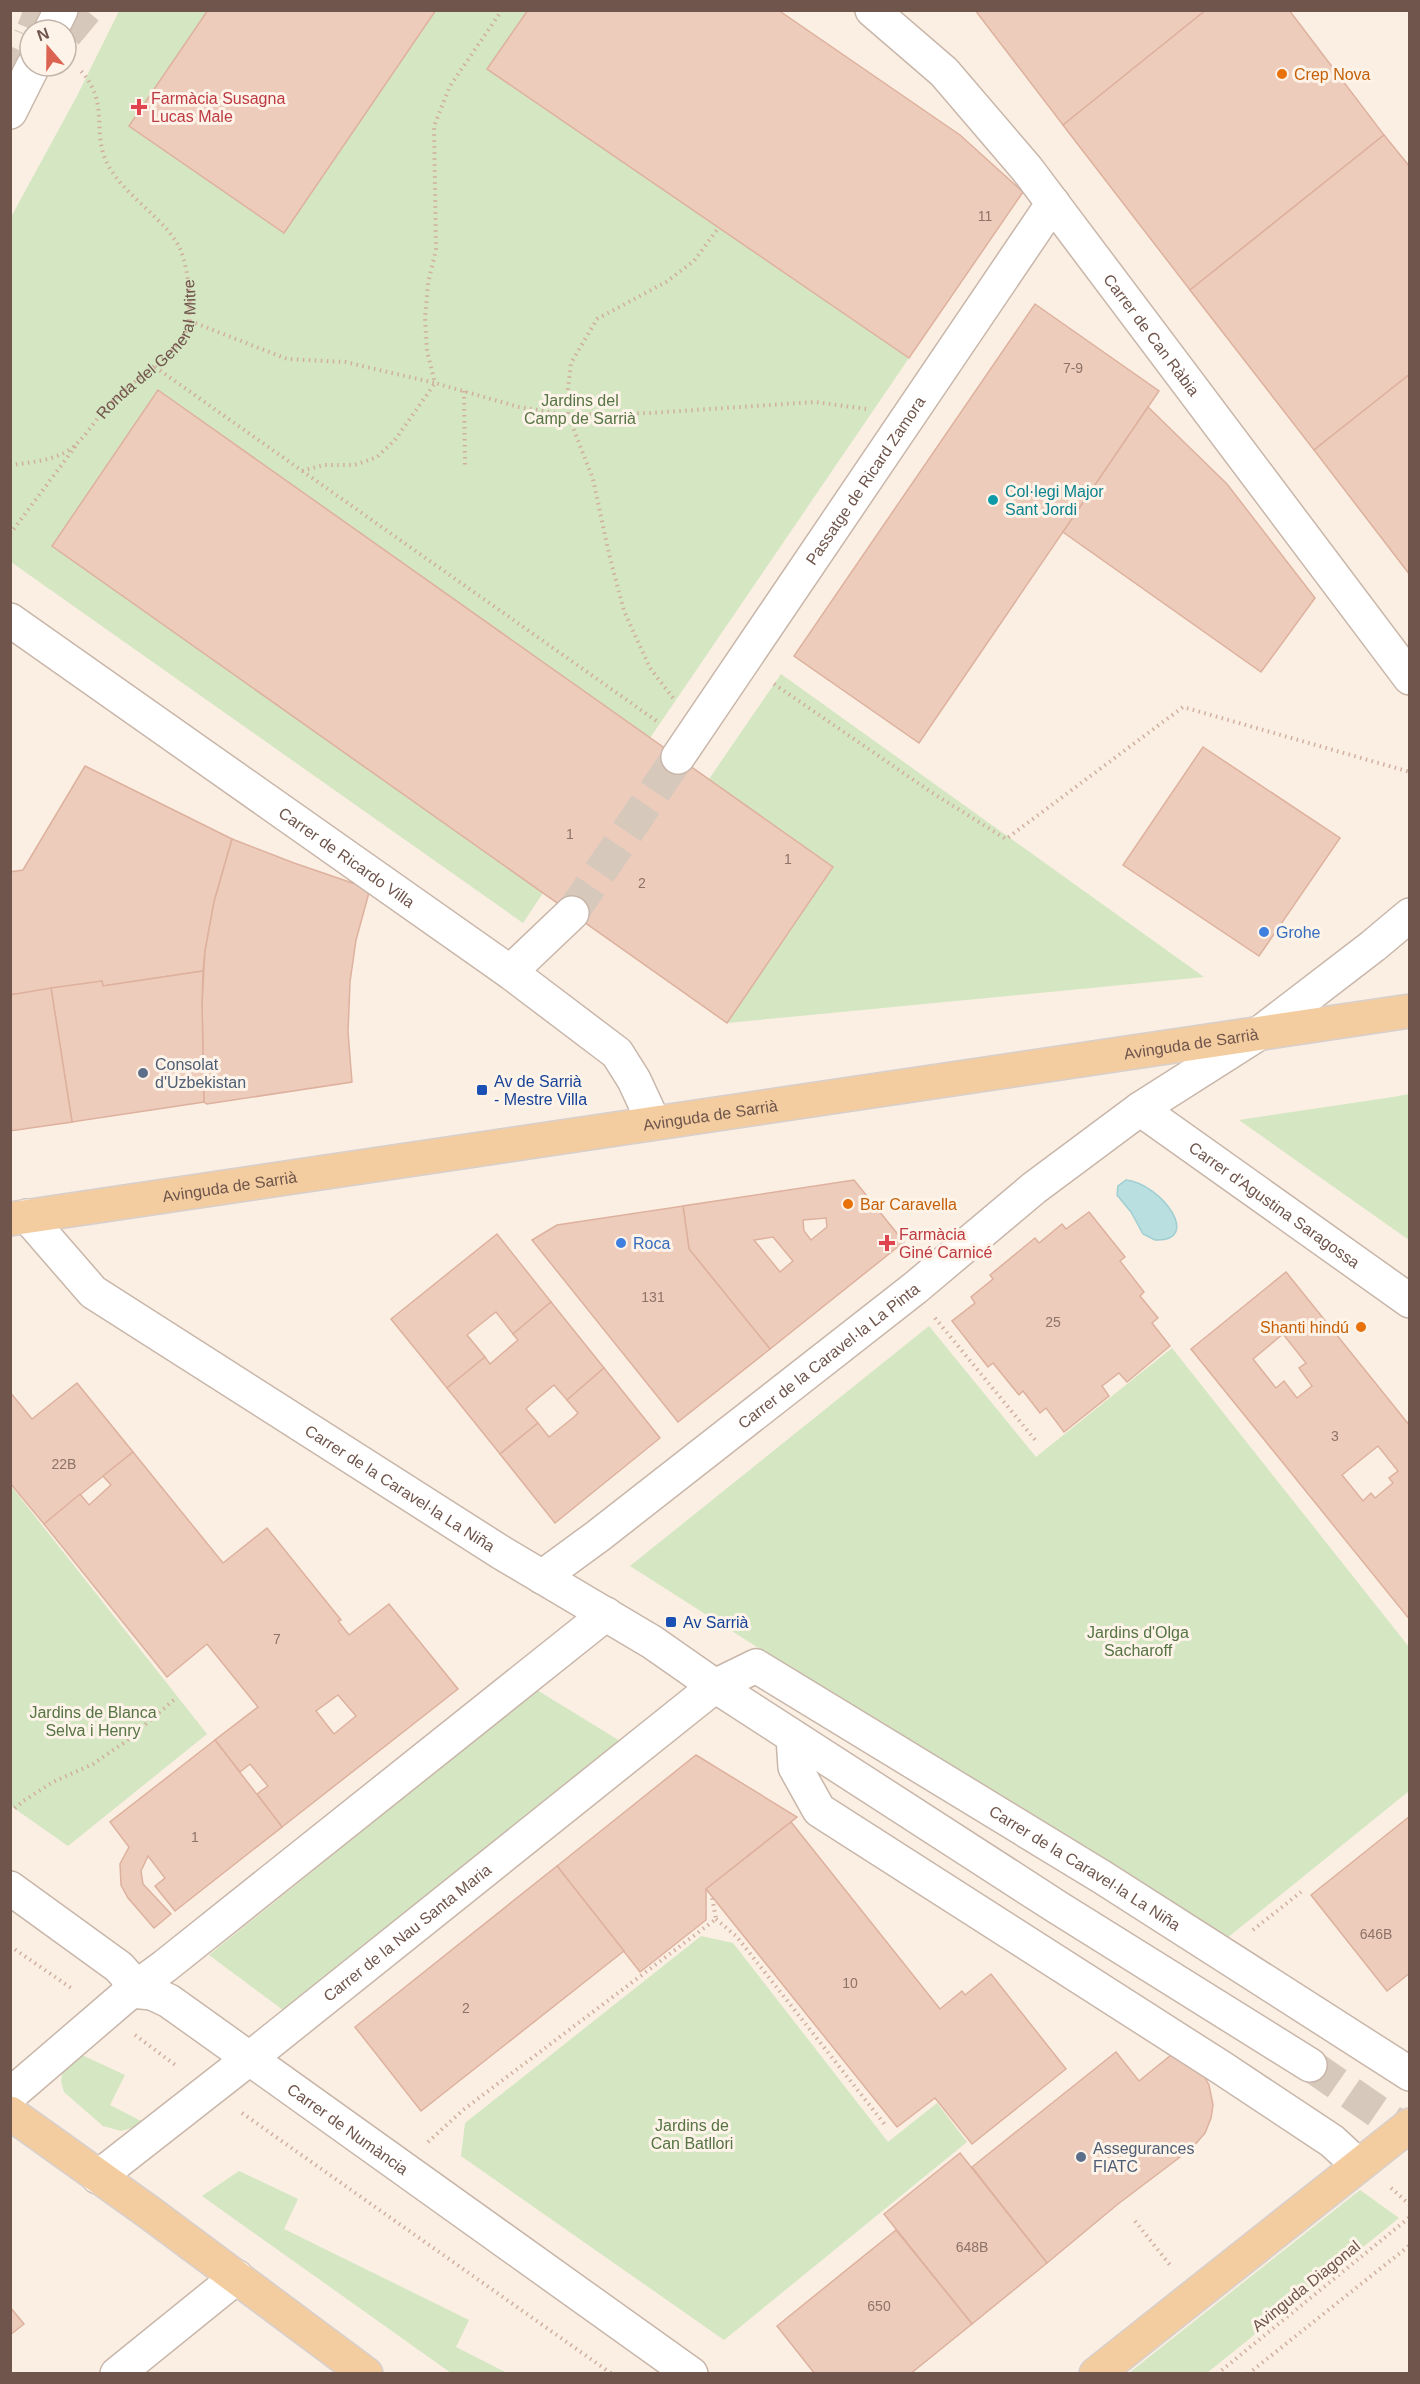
<svg xmlns="http://www.w3.org/2000/svg" width="1420" height="2384" font-family="Helvetica,sans-serif">
<rect width="100%" height="100%" fill="#faefe2"/>
<g fill="#d4e6c2">
<polygon points="119,11 208,11 129,126 284,232 436,11 528,11 488,70 909,358 650,738 158,390 52,546 543,893 523,923 11,562 11,217 77,96"/>
<polygon points="781,674 1204,977 727,1023 833,867 709,779"/>
<polygon points="1409,1094 1409,1240 1239,1120 1393,1097"/>
<polygon points="929,1326 1036,1457 1172,1348 1409,1647 1409,1791 1221,1943 630,1566"/>
<polygon points="11,1486 207,1734 68,1846 11,1806"/>
<polygon points="537,1690 620,1741 283,2010 209,1955"/>
<polygon points="701,1936 733,1943 888,2142 937,2103 967,2142 724,2340 461,2156 465,2123"/>
<polygon points="82,2055 125,2075 110,2105 143,2122 135,2127 121,2131 103,2126 64,2092 61,2081 62,2075 65,2069"/>
<polygon points="239,2171 298,2199 284,2229 469,2320 456,2347 507,2373 451,2373 202,2196"/>
<polygon points="1360,2190 1399,2218 1207,2373 1129,2373"/>
</g>
<path fill="#b9dfe1" stroke="#a0ced2" stroke-width="1.5" d="M1126,1180C1162,1184 1203,1242 1155,1240L1143,1234L1131,1212L1117,1195L1118,1186Z"/>
<g fill="#edccbc" stroke="#deb19e" stroke-width="1.5" fill-rule="evenodd">
<polygon points="208,10 436,10 284,233 129,126"/>
<polygon points="528,10 778,10 960,135 1023,192 909,358 487,69"/>
<polygon points="975,10 1206,10 1063,125"/>
<polygon points="1206,10 1289,10 1384,135 1190,290 1063,125"/>
<polygon points="1384,135 1410,167 1410,374 1314,450 1190,290"/>
<polygon points="1035,304 1159,391 919,743 794,656"/>
<polygon points="1410,374 1410,575 1314,450"/>
<polygon points="158,390 833,867 727,1023 52,546"/>
<polygon points="1148,407 1227,484 1315,598 1261,672 1063,532"/>
<polygon points="1203,747 1340,838 1259,956 1123,865"/>
<polygon points="85,766 232,839 214,902 205,951 203,971 103,986 102,981 10,995 10,872 23,870"/>
<polygon points="232,839 294,863 370,889 356,940 350,982 348,1032 352,1082 207,1104 204,1102 202,1003 205,951 214,902"/>
<polygon points="203,971 202,1003 204,1102 72,1122 51,988 102,981 103,986"/>
<polygon points="51,988 72,1122 10,1131 10,995"/>
<path d="M854,1180L904,1242L770,1349L689,1249L683,1206ZM826,1218L827,1227L811,1240L804,1231L803,1220ZM773,1237L793,1261L780,1272L754,1240Z"/>
<polygon points="683,1206 689,1249 770,1349 678,1422 532,1240 557,1225"/>
<polygon points="1089,1212 1125,1257 1120,1261 1144,1292 1140,1296 1158,1318 1152,1323 1170,1346 1127,1382 1119,1373 1102,1386 1109,1396 1064,1432 1046,1408 1040,1413 1023,1391 1019,1395 993,1363 988,1367 952,1321 975,1303 971,1297 993,1279 990,1275 1035,1238 1039,1243 1062,1224 1066,1229"/>
<polygon points="497,1234 551,1302 513,1334 496,1312 492,1315 467,1335 485,1357 447,1388 391,1319"/>
<path d="M1286,1272L1410,1426V1620L1191,1349ZM1283,1334L1306,1363L1299,1368L1312,1386L1297,1398L1284,1381L1276,1388L1253,1359ZM1378,1446L1398,1471L1389,1478L1393,1483L1375,1498L1371,1493L1363,1501L1342,1475Z"/>
<polygon points="551,1302 604,1368 567,1400 554,1385 530,1405 526,1409 538,1423 500,1454 447,1388 485,1357 490,1364 518,1340 513,1334"/>
<polygon points="604,1368 660,1438 555,1523 500,1454 538,1423 549,1437 574,1417 578,1413 567,1400"/>
<polygon points="77,1383 133,1452 44,1524 10,1483 10,1392 32,1419"/>
<path d="M133,1452L223,1563L267,1528L341,1620L338,1621L349,1635L389,1604L458,1689L282,1827L257,1794L268,1786L250,1764L240,1772L215,1740L258,1707L207,1644L167,1677L44,1524L80,1494L89,1505L111,1485L103,1476ZM338,1695L356,1716L334,1734L316,1711Z"/>
<polygon points="215,1740 282,1827 175,1911 155,1886 165,1878 148,1856 141,1871 143,1884 171,1914 154,1928 128,1898 121,1885 120,1864 129,1847 110,1822"/>
<polygon points="696,1755 797,1817 706,1889 706,1920 640,1972 557,1866"/>
<polygon points="1410,1816 1410,1973 1387,1991 1311,1895"/>
<polygon points="791,1822 940,2009 962,1991 965,1995 991,1974 1066,2069 972,2144 935,2098 897,2127 706,1889"/>
<polygon points="557,1866 624,1951 421,2111 355,2027"/>
<polygon points="1176,2051 1202,2072 1209,2085 1213,2105 1211,2118 1205,2133 1192,2148 1118,2204 1047,2263 972,2167 1116,2052 1139,2081"/>
<polygon points="960,2153 1047,2263 972,2324 884,2214"/>
<polygon points="896,2230 972,2324 910,2374 815,2374 777,2326"/>
<polygon points="10,2307 24,2324 10,2335"/>
</g>
<g fill="none" stroke-linecap="round" stroke-linejoin="round">
<g stroke="#d7c8bc" stroke-width="33" stroke-dasharray="33 16" stroke-linecap="butt">
<polyline points="572,913 678,757"/>
<polyline points="1310,2065 1410,2134"/>
</g>
<g stroke="#d7c8bc" stroke-width="33" stroke-dasharray="33 16" stroke-linecap="butt">
<polyline points="33,30 41,10"/>
<polyline points="66,34 86,10"/>
<polyline points="10,82 30,36"/>
</g>
<defs>
<g id="minor">
<path id="s2" d="M872,10L944,72L1027,169L1410,678"/>
<polyline points="51,30 61,10"/>
<polyline points="10,112 33,66"/>
<path id="s3" d="M10,620L510,972L617,1053L634,1080L654,1123"/>
<path id="s4" d="M678,757L1053,203"/>
<polyline points="510,972 572,913"/>
<path id="s5" d="M1140,1109L1410,1301"/>
<path id="s6" d="M27,1216L93,1292L502,1553L652,1642L715,1686L1057,1907L1310,2065"/>
<path id="s7" d="M542,1577L598,1536L915,1288L1034,1188L1140,1109L1261,1032L1373,946L1410,915"/>
<polyline points="793,1737 795,1767 819,1810 1222,2068 1332,2141 1358,2165"/>
<path id="s8" d="M10,1888L119,1967L127,1976L131,1991L152,1993L169,2001L691,2374"/>
<polyline points="10,2095 131,1991 165,1966 606,1614"/>
<path id="s9" d="M98,2177L259,2051L715,1686L756,1666L1102,1877L1410,2074"/>
<polyline points="117,2374 237,2277"/>
</g>
<g id="major">
<path id="s10" d="M10,1219L1410,1011"/>
<polyline points="10,2113 150,2213 366,2374"/>
<polyline points="1096,2374 1410,2125"/>
</g>
</defs>
<use href="#minor" stroke="#c9b6aa" stroke-width="36"/>
<use href="#major" stroke="#d7cfcd" stroke-width="36"/>
<g stroke="#d1afa0" stroke-width="4" stroke-dasharray="1.5 4.5" stroke-linecap="butt">
<polyline points="190,321 287,359 345,362 435,383 427,351 425,319 428,283 436,250 434,126 450,86 502,10"/>
<polyline points="155,367 658,722"/>
<polyline points="464,391 465,465"/>
<path id="s1" d="M10,465C27,463 48,461 64,453C83,443 93,422 107,407C127,386 152,370 172,350C176,345 181,341 184,336C194,318 189,271 181,251C168,220 126,198 108,165C90,131 112,102 78,68"/>
<polyline points="302,471 324,465 355,465 377,457 395,440 435,383 519,407 568,415 650,413 815,402 867,409"/>
<polyline points="10,534 78,443"/>
<polyline points="774,684 931,792 1006,839 1183,707 1410,772"/>
<polyline points="673,698 650,668 624,611 609,554 593,479 568,415 568,389 571,363 597,319 666,282 694,261 719,227"/>
<polyline points="935,1318 1036,1441"/>
<polyline points="10,1812 25,1800 53,1782 93,1764 125,1742 175,1699"/>
<polyline points="716,1919 737,1937 886,2126"/>
<polyline points="1253,1930 1301,1892"/>
<polyline points="10,1946 74,1990"/>
<polyline points="135,2035 178,2067"/>
<polyline points="242,2113 612,2374"/>
<polyline points="428,2142 463,2110 716,1919 712,1897"/>
<polyline points="1391,2188 1410,2205"/>
<polyline points="1135,2221 1170,2265"/>
<polyline points="1217,2374 1410,2217"/>
<polyline points="1248,2374 1410,2245"/>
</g>
<use href="#minor" stroke="#fff" stroke-width="33"/>
<use href="#major" stroke="#f3cda0" stroke-width="33"/>
</g>
<g fill="#e8710a" stroke="#fdf3e8" stroke-width="2">
<circle cx="1282" cy="74" r="6"/>
<circle cx="848" cy="1204" r="6"/>
<circle cx="1361" cy="1327" r="6"/>
</g>
<g fill="#e0444e" stroke="#fdf3e8" stroke-width="2">
<path d="M136 98h6v6h6v6h-6v6h-6v-6h-6v-6h6z"/>
<path d="M884 1234h6v6h6v6h-6v6h-6v-6h-6v-6h6z"/>
</g>
<circle fill="#0f9aa8" stroke="#fdf3e8" stroke-width="2" cx="993" cy="500" r="6"/>
<g fill="#3f7fe0" stroke="#fdf3e8" stroke-width="2">
<circle cx="1264" cy="932" r="6"/>
<circle cx="621" cy="1243" r="6"/>
</g>
<g fill="#5c6f8a" stroke="#fdf3e8" stroke-width="2">
<circle cx="143" cy="1073" r="6"/>
<circle cx="1081" cy="2157" r="6"/>
</g>
<g fill="#1a4fb4" stroke="#fdf3e8" stroke-width="2">
<rect x="476" y="1084" width="12" height="12" rx="3"/>
<rect x="665" y="1616" width="12" height="12" rx="3"/>
</g>
<g text-anchor="middle" dominant-baseline="central" stroke-width="6" stroke-linejoin="round" paint-order="stroke">
<g font-size="14" fill="#8e7367">
<text x="985" y="216">11</text>
<text x="1073" y="368">7-9</text>
<text x="570" y="834">1</text>
<text x="788" y="859">1</text>
<text x="642" y="883">2</text>
<text x="653" y="1297">131</text>
<text x="1053" y="1322">25</text>
<text x="1335" y="1436">3</text>
<text x="64" y="1464">22B</text>
<text x="277" y="1639">7</text>
<text x="195" y="1837">1</text>
<text x="1376" y="1934">646B</text>
<text x="850" y="1983">10</text>
<text x="466" y="2008">2</text>
<text x="972" y="2247">648B</text>
<text x="879" y="2306">650</text>
</g>
<g font-size="16" fill="#c56008" stroke="#fdf3e8" text-anchor="start">
<text x="1294" y="74">Crep Nova</text>
<text x="860" y="1204">Bar Caravella</text>
<text x="1349" y="1327" text-anchor="end">Shanti hindú</text>
</g>
<g font-size="16" fill="#be3a42" stroke="#fdf3e8" text-anchor="start">
<text x="151" y="98">Farmàcia Susagna<tspan x="151" dy="18">Lucas Male</tspan></text>
<text x="899" y="1234">Farmàcia<tspan x="899" dy="18">Giné Carnicé</tspan></text>
</g>
<g font-size="16" fill="#6f554b" stroke="#fdf3e8">
<text stroke="none"><textPath href="#s2" startOffset="430">Carrer de Can Ràbia</textPath></text>
<text stroke="none"><textPath href="#s1" startOffset="194">Ronda del General Mitre</textPath></text>
<text stroke="none"><textPath href="#s4" startOffset="334">Passatge de Ricard Zamora</textPath></text>
<text stroke="none"><textPath href="#s3" startOffset="412">Carrer de Ricardo Villa</textPath></text>
<text stroke="none"><textPath href="#s10" startOffset="1194">Avinguda de Sarrià</textPath></text>
<text stroke="none"><textPath href="#s10" startOffset="708">Avinguda de Sarrià</textPath></text>
<text stroke="none"><textPath href="#s10" startOffset="222">Avinguda de Sarrià</textPath></text>
<text stroke="none"><textPath href="#s5" startOffset="165">Carrer d'Agustina Saragossa</textPath></text>
<text stroke="none"><textPath href="#s7" startOffset="362">Carrer de la Caravel·la La Pinta</textPath></text>
<text stroke="none"><textPath href="#s6" startOffset="465">Carrer de la Caravel·la La Niña</textPath></text>
<text stroke="none"><textPath href="#s9" startOffset="1220">Carrer de la Caravel·la La Niña</textPath></text>
<text stroke="none"><textPath href="#s9" startOffset="394">Carrer de la Nau Santa Maria</textPath></text>
<text stroke="none"><textPath href="#s8" startOffset="422">Carrer de Numància</textPath></text>
<text transform="translate(1306 2286) rotate(-39)">Avinguda Diagonal</text>
</g>
<g font-size="16" fill="#567444" stroke="#fdf3e8">
<text x="580" y="400">Jardins del<tspan x="580" dy="18">Camp de Sarrià</tspan></text>
<text x="1138" y="1632">Jardins d'Olga<tspan x="1138" dy="18">Sacharoff</tspan></text>
<text x="93" y="1712">Jardins de Blanca<tspan x="93" dy="18">Selva i Henry</tspan></text>
<text x="692" y="2125">Jardins de<tspan x="692" dy="18">Can Batllori</tspan></text>
</g>
<g font-size="16" fill="#0d838f" stroke="#fdf3e8" text-anchor="start">
<text x="1005" y="491">Col·legi Major<tspan x="1005" dy="18">Sant Jordi</tspan></text>
</g>
<g font-size="16" fill="#366cbe" stroke="#fdf3e8" text-anchor="start">
<text x="1276" y="932">Grohe</text>
<text x="633" y="1243">Roca</text>
</g>
<g font-size="16" fill="#4e5e75" stroke="#fdf3e8" text-anchor="start">
<text x="155" y="1064">Consolat<tspan x="155" dy="18">d'Uzbekistan</tspan></text>
<text x="1093" y="2148">Assegurances<tspan x="1093" dy="18">FIATC</tspan></text>
</g>
<g font-size="16" fill="#164399" stroke="#fdf3e8" text-anchor="start">
<text x="494" y="1081">Av de Sarrià<tspan x="494" dy="18">- Mestre Villa</tspan></text>
<text x="683" y="1622">Av Sarrià</text>
</g>
</g>
<rect width="1420" height="2384" fill="none" stroke="#6f554b" stroke-width="24"/>
<g transform="translate(48 48) rotate(340)"><circle r="28" fill="#fdf3e8" stroke="#c4b4a9" stroke-width="1.5"/>
<path d="M0-4.5L10 22L0 15L-10 22Z" fill="#da6451"/>
<text y="-9" font-size="16" font-weight="bold" text-anchor="middle" fill="#6f554b">N</text>
</g>
</svg>
